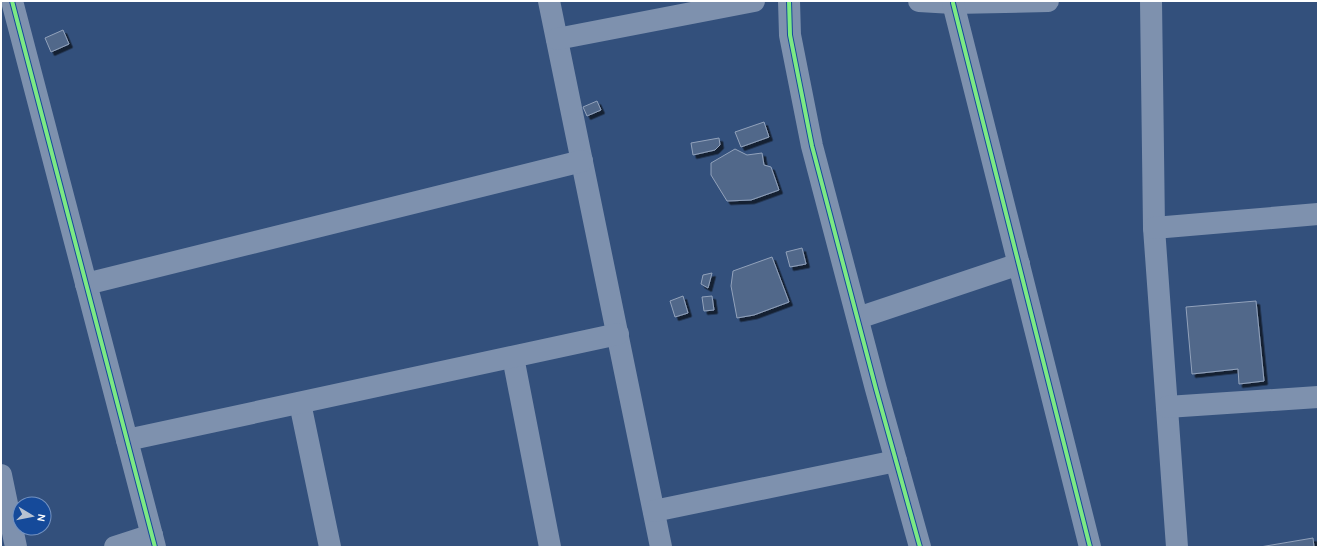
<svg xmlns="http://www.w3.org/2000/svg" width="1319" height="548" font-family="Karla,sans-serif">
<defs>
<filter id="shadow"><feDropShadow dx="3.5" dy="3.5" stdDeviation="0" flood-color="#0009"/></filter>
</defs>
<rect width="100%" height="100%" fill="#33507c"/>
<g fill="#51688a" stroke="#92a2bb" filter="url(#shadow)">
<polygon points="63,30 69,44 51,52 45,38"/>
<polygon points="597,101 601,110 587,116 583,107"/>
<polygon points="764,122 769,137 741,147 735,132"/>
<polygon points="719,138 720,145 715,150 693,155 691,143"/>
<polygon points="735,149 747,155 762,153 764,165 771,167 779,190 751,200 727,201 711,175 711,163"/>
<polygon points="802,248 806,264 790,267 786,252"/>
<polygon points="772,257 789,302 754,315 737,318 731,286 733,271"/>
<polygon points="712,273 708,288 701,284 703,275"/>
<polygon points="683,296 688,313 675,317 670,301"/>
<polygon points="712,296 714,310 704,311 702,297"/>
<polygon points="1256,301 1264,381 1239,384 1238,369 1192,374 1186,307"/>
<polygon points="1313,538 1314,547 1260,547"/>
</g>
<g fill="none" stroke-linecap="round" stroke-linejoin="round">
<g stroke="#7e91ae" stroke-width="22">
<polyline points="12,1 155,547"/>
<polyline points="549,1 661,547"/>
<polyline points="789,1 790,35 812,146 876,389 920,547"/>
<polyline points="919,1 953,3 1048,1"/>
<polyline points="1151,1 1154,228 1177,547"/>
<polyline points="953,3 1090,547"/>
<polyline points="557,39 754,1"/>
<polyline points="1154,228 1318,214"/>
<polyline points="86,284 582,161"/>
<polyline points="858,318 1019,264"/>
<polyline points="513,357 550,547"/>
<polyline points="300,403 330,547"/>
<polyline points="1167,407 1318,397"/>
<polyline points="127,440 618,334"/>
<polyline points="1,475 16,547"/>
<polyline points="654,511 896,461"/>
<polyline points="115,547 152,535"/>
</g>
<defs>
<g id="cycleway">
<polyline points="12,1 155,547"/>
<polyline points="789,1 790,35 812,146 876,389 920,547"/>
<polyline points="953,3 1090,547"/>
</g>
</defs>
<use href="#cycleway" stroke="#154a9a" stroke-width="6"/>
<use href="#cycleway" stroke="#7ce984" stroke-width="4"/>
</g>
<rect width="1319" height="548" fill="none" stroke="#ffffff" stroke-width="4"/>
<g transform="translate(32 516) rotate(100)"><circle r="19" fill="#154a9a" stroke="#7392c2"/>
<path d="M0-3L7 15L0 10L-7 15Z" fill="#b8c2d1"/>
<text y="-6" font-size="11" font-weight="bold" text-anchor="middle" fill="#ffffff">N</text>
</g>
</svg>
